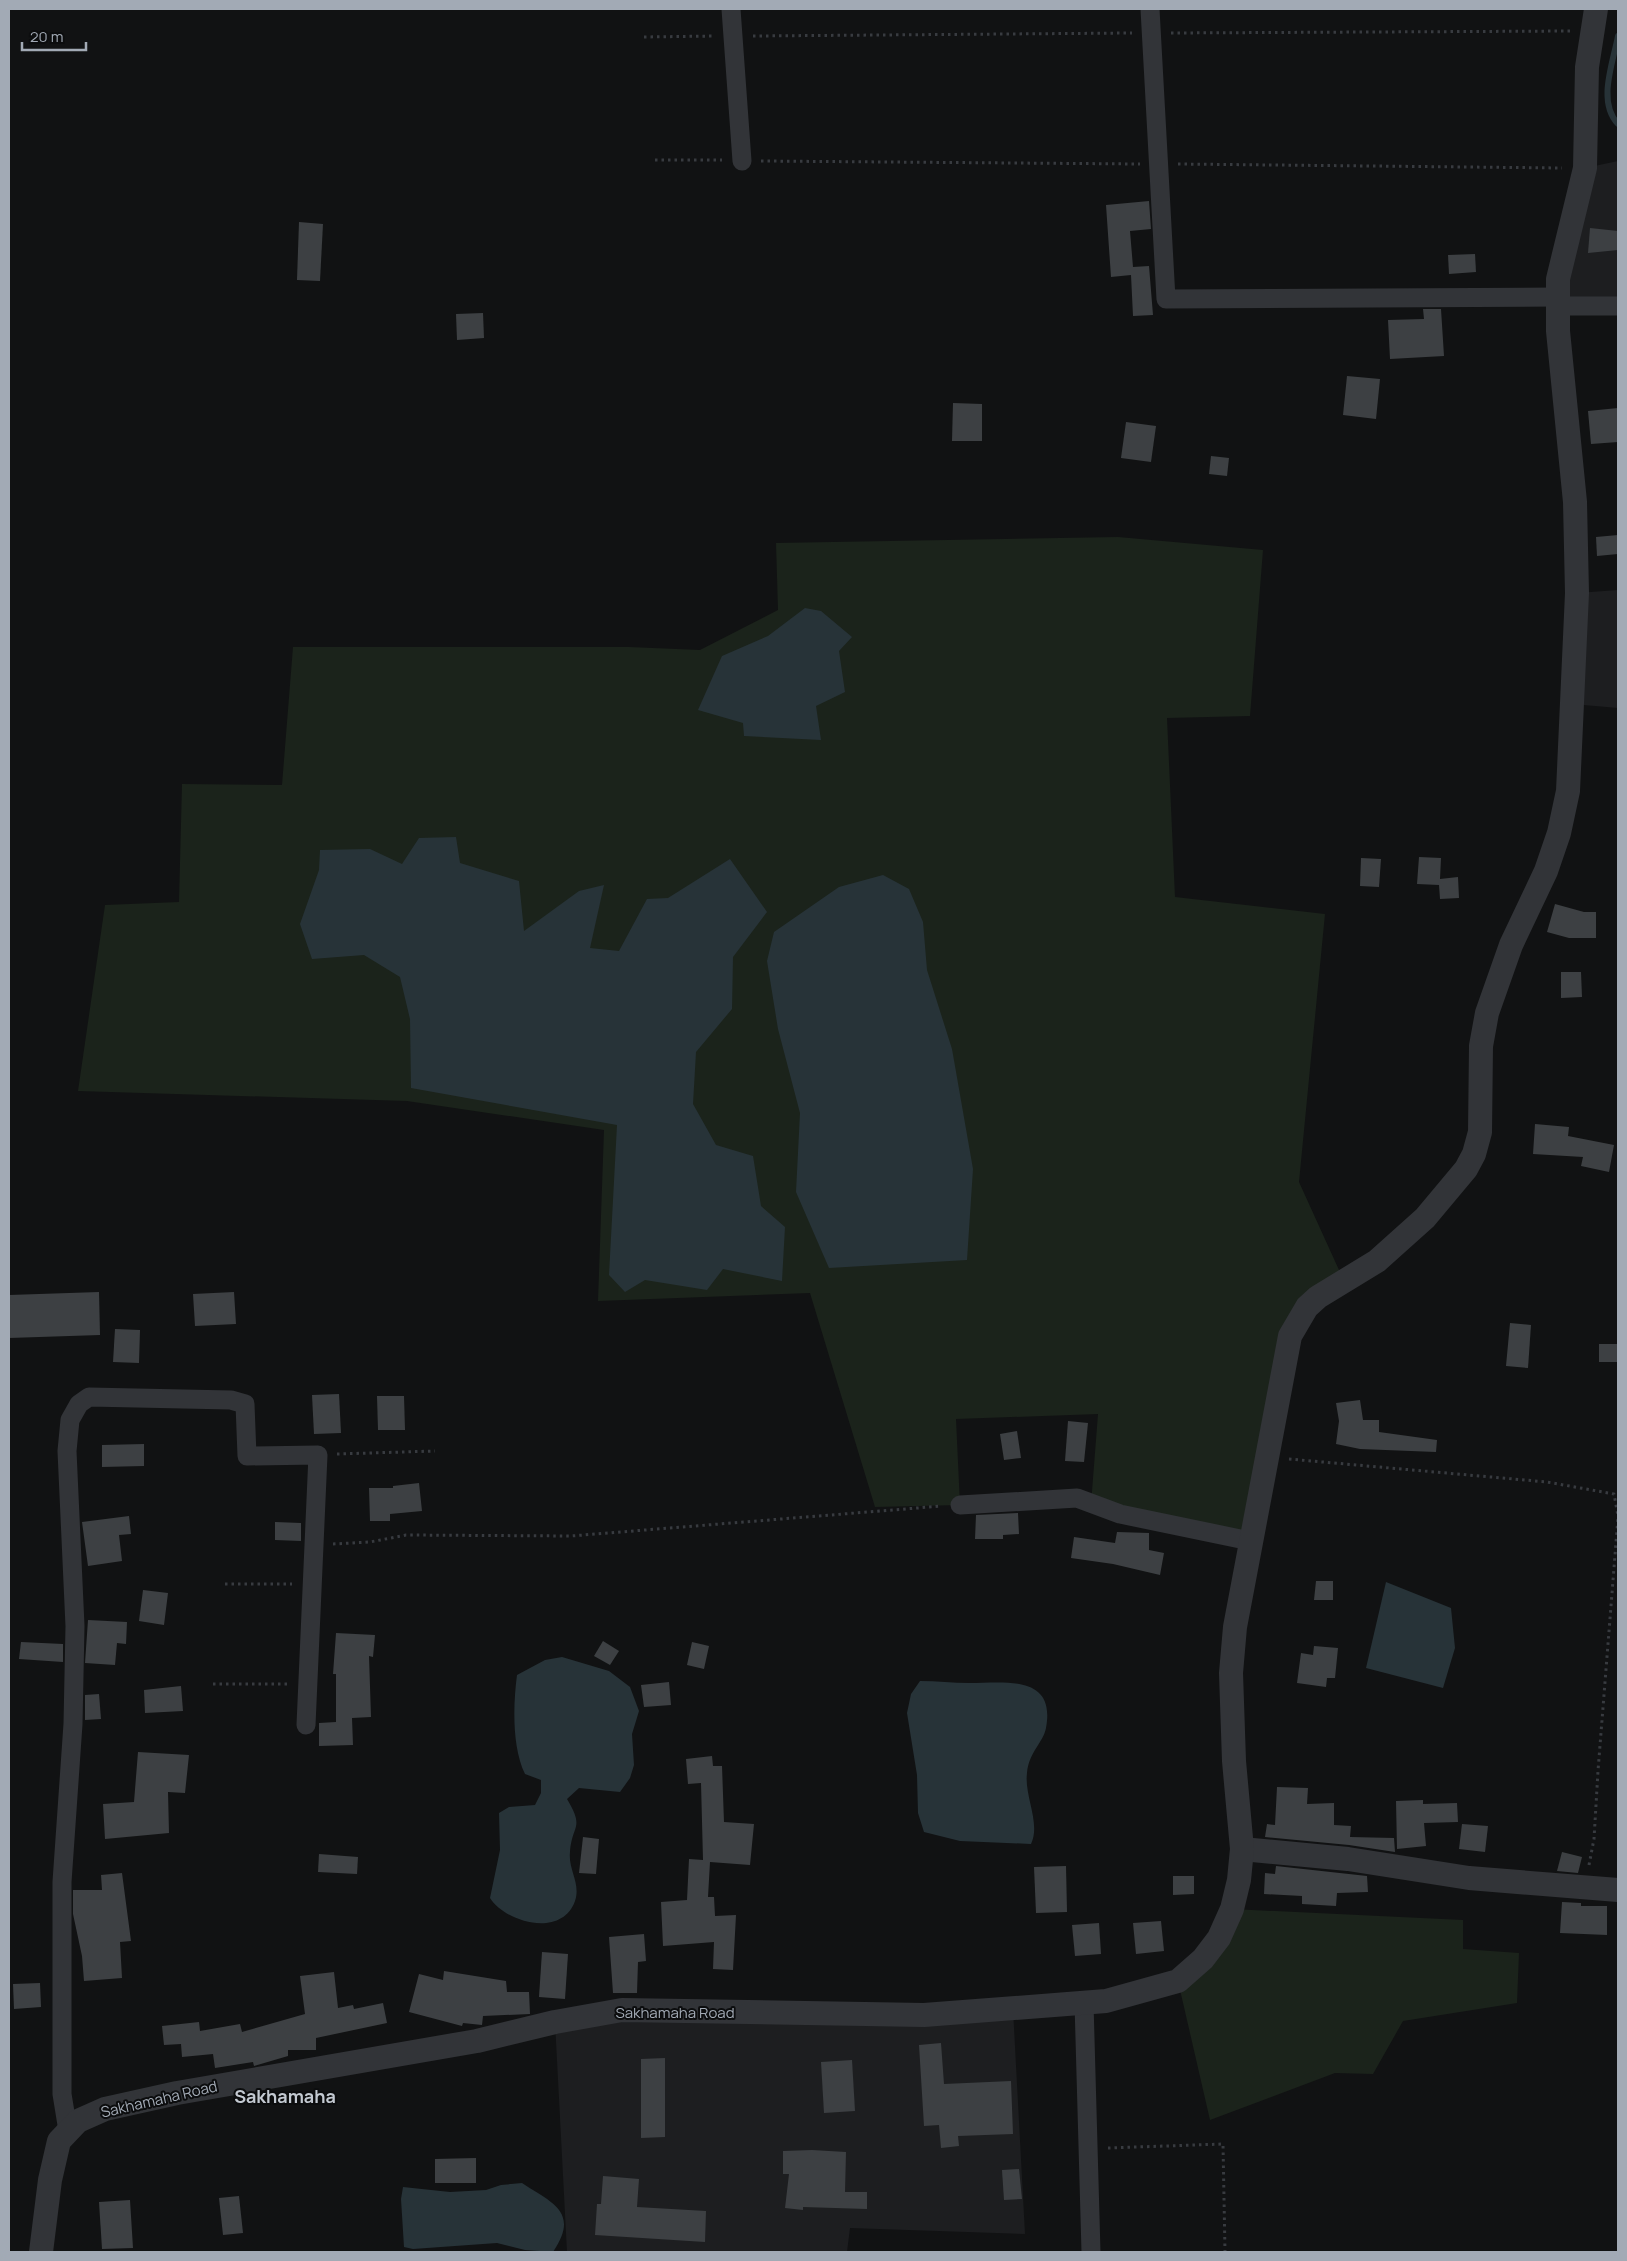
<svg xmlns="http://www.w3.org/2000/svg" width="1627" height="2261" font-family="Manrope,sans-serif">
<rect width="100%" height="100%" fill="#111213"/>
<g fill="#1d1e20">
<polygon points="1618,161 1618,306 1558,306 1585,168"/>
<polygon points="1618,590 1618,708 1572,704 1577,593"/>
<polygon points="1013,2009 1025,2234 850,2228 847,2252 567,2252 555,2022"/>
</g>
<g fill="#1b231b">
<polygon points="1118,537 1263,550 1250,716 1167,718 1175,897 1325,914 1299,1182 1344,1281 1307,1307 1250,1541 1091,1504 1098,1414 956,1419 960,1505 875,1507 810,1293 598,1301 604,1130 407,1101 78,1091 105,905 179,902 182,784 282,785 293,647 629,647 700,650 778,610 776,543"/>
<polygon points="1232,1909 1463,1920 1463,1949 1519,1953 1517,2003 1403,2021 1373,2074 1335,2073 1210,2120 1178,1981"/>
</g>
<g fill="#273338">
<polygon points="805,608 821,611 852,637 839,651 845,692 816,706 821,740 744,736 743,723 698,710 722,656 768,636"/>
<polygon points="456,837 460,863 519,881 524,931 579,891 604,885 590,948 619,951 647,899 668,898 730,859 767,912 733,957 732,1009 696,1052 693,1104 716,1145 753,1156 761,1206 785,1227 782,1281 723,1269 707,1290 645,1280 625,1292 609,1275 617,1125 411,1088 410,1019 400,977 364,955 312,959 300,924 319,870 320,850 370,849 402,864 419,838"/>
<polygon points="883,875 909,889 923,922 927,970 952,1049 973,1169 967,1260 829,1268 796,1192 800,1113 778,1029 767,961 774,932 839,887"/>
<polygon points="1386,1582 1451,1608 1455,1648 1443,1688 1366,1668"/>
<path d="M562,1657L609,1671L630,1687L639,1711L632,1734L634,1765L630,1778L620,1792L579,1788L567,1799C585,1829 572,1824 570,1852C568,1870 581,1883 575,1901C562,1938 506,1923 490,1898L500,1850L499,1813L509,1807L535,1805L541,1793V1780L525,1774C512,1747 513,1705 517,1675L545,1660Z"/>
<path d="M920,1681C937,1681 953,1683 969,1683C1005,1683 1056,1674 1046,1728C1043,1743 1029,1752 1027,1773C1024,1796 1041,1823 1031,1844L960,1841L924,1832L918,1813L917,1775L907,1713L911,1694Z"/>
<path d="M522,2183C550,2202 581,2211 553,2252L525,2250L497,2243L413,2249L404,2247L401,2199L403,2187L450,2192L486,2190L501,2185Z"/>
</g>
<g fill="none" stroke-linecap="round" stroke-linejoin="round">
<path stroke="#273338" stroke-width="6" d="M1618,36C1613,63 1597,102 1618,124"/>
</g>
<g fill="#3d4043">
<polygon points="1149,201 1151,229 1130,231 1133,267 1149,266 1153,315 1133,316 1131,275 1111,277 1106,205"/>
<polygon points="299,222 323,224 320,281 297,280"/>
<polygon points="1590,228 1618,231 1618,250 1588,253"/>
<polygon points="1475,254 1476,272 1449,274 1448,255"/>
<polygon points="1423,309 1441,309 1444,356 1390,359 1388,320 1424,319"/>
<polygon points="483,313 484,338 457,340 456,314"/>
<polygon points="1347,376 1380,379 1376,419 1343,415"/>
<polygon points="953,403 982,404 982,441 952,441"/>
<polygon points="1618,408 1618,442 1591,444 1588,411"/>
<polygon points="1126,422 1156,426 1151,462 1121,458"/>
<polygon points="1211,456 1229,458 1227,476 1209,474"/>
<polygon points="1618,535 1618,554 1597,556 1596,537"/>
<polygon points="1419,857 1441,858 1440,879 1458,877 1459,898 1440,899 1439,885 1417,884"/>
<polygon points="1361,858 1381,859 1379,887 1360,886"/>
<polygon points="1555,904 1584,912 1596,912 1596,938 1569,938 1547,932"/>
<polygon points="1561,972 1581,972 1582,997 1561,998"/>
<polygon points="1535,1124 1569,1127 1568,1136 1614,1145 1609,1172 1581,1166 1583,1157 1533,1154"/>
<polygon points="99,1292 100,1335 9,1338 9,1295"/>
<polygon points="234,1292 236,1324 195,1326 193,1294"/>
<polygon points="1510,1323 1531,1325 1528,1368 1506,1366"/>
<polygon points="115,1329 140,1330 139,1363 113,1362"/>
<rect x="1599" y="1344" width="19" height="18"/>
<polygon points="339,1394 341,1433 314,1434 312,1395"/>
<polygon points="377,1396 404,1396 405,1430 378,1430"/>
<polygon points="1360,1400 1363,1420 1379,1420 1379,1432 1437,1440 1436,1452 1360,1449 1336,1444 1339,1421 1336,1403"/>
<polygon points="1068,1421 1088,1423 1084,1462 1065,1461"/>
<polygon points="1017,1431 1021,1458 1004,1460 1000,1434"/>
<polygon points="144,1444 144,1466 102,1467 102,1445"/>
<polygon points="419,1483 422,1511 390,1514 390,1521 370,1521 369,1488 393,1488 393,1486"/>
<polygon points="1018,1513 1019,1534 1003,1535 1003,1539 975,1539 976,1515"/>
<polygon points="129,1516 131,1534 119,1535 122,1561 88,1566 82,1522"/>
<polygon points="275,1522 301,1523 301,1541 275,1540"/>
<polygon points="1117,1532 1149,1533 1149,1550 1164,1553 1160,1575 1113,1564 1071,1558 1074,1537 1115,1543"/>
<polygon points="1316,1581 1333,1581 1333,1600 1314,1600"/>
<polygon points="143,1590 168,1593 164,1625 139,1621"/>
<polygon points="88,1620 127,1622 126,1644 117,1643 115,1665 85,1663"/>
<polygon points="336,1633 375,1635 373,1657 369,1656 371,1717 352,1718 353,1745 319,1746 319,1723 336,1722 336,1674 333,1674"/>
<polygon points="603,1641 619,1651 610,1665 594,1656"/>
<polygon points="21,1642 63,1644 63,1662 19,1659"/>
<polygon points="692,1642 709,1646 704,1669 687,1665"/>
<polygon points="1314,1646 1338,1648 1335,1678 1327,1678 1326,1687 1297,1683 1301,1653 1313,1655"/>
<polygon points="669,1682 671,1705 644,1707 641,1685"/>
<polygon points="181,1686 183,1711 145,1713 144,1690"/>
<polygon points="99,1694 101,1719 85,1720 85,1695"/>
<polygon points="138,1752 189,1755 185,1793 168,1792 169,1833 105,1839 103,1804 134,1802"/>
<polygon points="712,1756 713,1766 722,1766 724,1822 754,1824 750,1865 710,1862 708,1897 714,1897 715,1916 736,1915 733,1970 713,1969 714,1942 663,1946 661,1902 687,1900 689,1859 703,1860 701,1783 688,1784 686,1759"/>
<polygon points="1277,1787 1308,1788 1307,1804 1334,1803 1334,1825 1351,1826 1350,1837 1394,1838 1395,1852 1349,1845 1265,1837 1267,1824 1275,1825"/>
<polygon points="1423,1800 1423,1804 1457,1803 1458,1822 1424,1823 1426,1846 1397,1849 1396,1801"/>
<polygon points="1462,1824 1488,1826 1485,1852 1459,1849"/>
<polygon points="583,1837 599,1839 596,1874 579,1873"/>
<polygon points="1562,1852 1582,1857 1578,1873 1557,1871"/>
<polygon points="319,1854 358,1857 357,1874 318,1872"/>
<polygon points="1066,1866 1067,1912 1036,1913 1034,1867"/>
<polygon points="1276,1866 1367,1876 1368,1892 1337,1893 1336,1906 1302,1904 1302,1896 1264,1894 1265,1873 1275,1874"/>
<polygon points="122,1873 131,1941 120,1942 122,1978 84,1981 82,1956 73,1914 73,1890 102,1890 101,1875"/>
<polygon points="1173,1876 1194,1876 1194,1894 1173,1895"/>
<polygon points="1562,1902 1581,1903 1581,1906 1607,1906 1607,1935 1560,1933"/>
<polygon points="1161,1921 1164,1951 1136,1954 1133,1923"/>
<polygon points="1099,1923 1101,1954 1075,1956 1072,1925"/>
<polygon points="644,1934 646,1961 638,1962 637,1993 613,1993 609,1937"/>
<polygon points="542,1952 568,1954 565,1999 539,1997"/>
<polygon points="444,1971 506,1981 507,1992 529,1992 530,2014 483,2016 482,2025 463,2023 462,2026 409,2012 419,1974 443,1980"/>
<polygon points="334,1972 338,2008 353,2005 354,2009 383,2003 387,2023 316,2038 316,2050 288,2050 288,2056 254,2066 253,2062 215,2068 213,2054 182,2057 181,2044 164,2045 162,2026 199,2022 200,2031 240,2024 242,2032 305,2014 300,1976"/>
<polygon points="40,1983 41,2007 14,2009 13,1984"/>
<polygon points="941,2043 944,2084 1011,2081 1013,2134 958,2136 959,2146 941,2148 939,2125 924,2126 919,2045"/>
<polygon points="665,2058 665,2137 641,2138 641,2059"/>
<polygon points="852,2060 855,2111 824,2113 821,2062"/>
<polygon points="812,2150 846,2152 845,2192 867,2192 867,2209 803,2207 803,2210 785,2208 789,2174 783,2174 783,2151"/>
<polygon points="476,2158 476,2183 435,2183 435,2159"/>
<polygon points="1019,2169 1022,2199 1004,2200 1002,2170"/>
<polygon points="603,2176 639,2179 637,2207 706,2211 705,2242 595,2235 597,2204 601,2204"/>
<polygon points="239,2196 243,2233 223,2235 219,2198"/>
<polygon points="130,2200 133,2248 102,2249 99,2202"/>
</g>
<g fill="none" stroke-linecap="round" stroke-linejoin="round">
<g stroke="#383b40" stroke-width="3" stroke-dasharray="2.5 4" stroke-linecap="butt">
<polyline points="1171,33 1572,31"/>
<polyline points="753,36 1132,33"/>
<polyline points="644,37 714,36"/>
<polyline points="655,160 722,160"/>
<polyline points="761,161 1140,164"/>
<polyline points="1178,164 1562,168"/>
<polyline points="337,1454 435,1451"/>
<polyline points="1289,1459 1547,1482 1614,1494 1618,1516"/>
<polyline points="333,1544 370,1542 406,1535 571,1536 942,1506"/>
<polyline points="225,1584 292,1584"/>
<polyline points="213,1684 288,1684"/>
<polyline points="1589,1865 1594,1839 1598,1771 1618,1517"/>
<polyline points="1108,2148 1223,2144 1225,2252"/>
</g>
<g stroke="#323438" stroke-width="19">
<polyline points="731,9 742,161"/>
<polyline points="1150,9 1166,299 1558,297"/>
<polyline points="1558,306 1618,306"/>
<polyline points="960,1505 1077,1498 1120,1514 1250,1541"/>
<polyline points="1084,2003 1091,2252"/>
<polyline points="68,2131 62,2094 62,1882 73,1724 75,1626 67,1451 70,1420 79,1404 89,1397 231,1400 245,1404 247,1456 318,1455 306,1725"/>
</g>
<g stroke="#323438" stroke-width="24">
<polyline points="1242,1849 1348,1859 1469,1878 1618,1890"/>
<polyline points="41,2252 50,2180 59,2141 78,2121 105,2109 177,2093 477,2041 555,2022 622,2010 924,2015 1106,2001 1178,1981 1203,1959 1219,1938 1232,1909 1239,1880 1242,1849 1234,1761 1231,1673 1235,1627 1290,1336 1307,1307 1318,1297 1377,1261 1425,1218 1466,1169 1474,1154 1480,1132 1481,1046 1487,1013 1511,945 1546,871 1559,833 1568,791 1577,593 1575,502 1558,331 1558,279 1585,168 1587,67 1596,9"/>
</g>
</g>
<g text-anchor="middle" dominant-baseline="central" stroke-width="4" stroke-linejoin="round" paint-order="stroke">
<g font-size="15" fill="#a2aab5" stroke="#0c0d0e">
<text x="675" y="2012">Sakhamaha Road</text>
<text transform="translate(159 2099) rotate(-13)">Sakhamaha Road</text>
</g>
<g font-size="18" font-weight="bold" fill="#c3c9d1" stroke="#0c0d0e">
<text x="285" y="2096">Sakhamaha</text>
</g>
</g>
<rect width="1627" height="2261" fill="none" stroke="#a2aab5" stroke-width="20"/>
<path d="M22 42v8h64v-8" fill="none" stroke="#a2aab5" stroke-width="2.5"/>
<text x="30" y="42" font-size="15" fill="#a2aab5" stroke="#0c0d0e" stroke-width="4" paint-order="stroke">20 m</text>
</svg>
